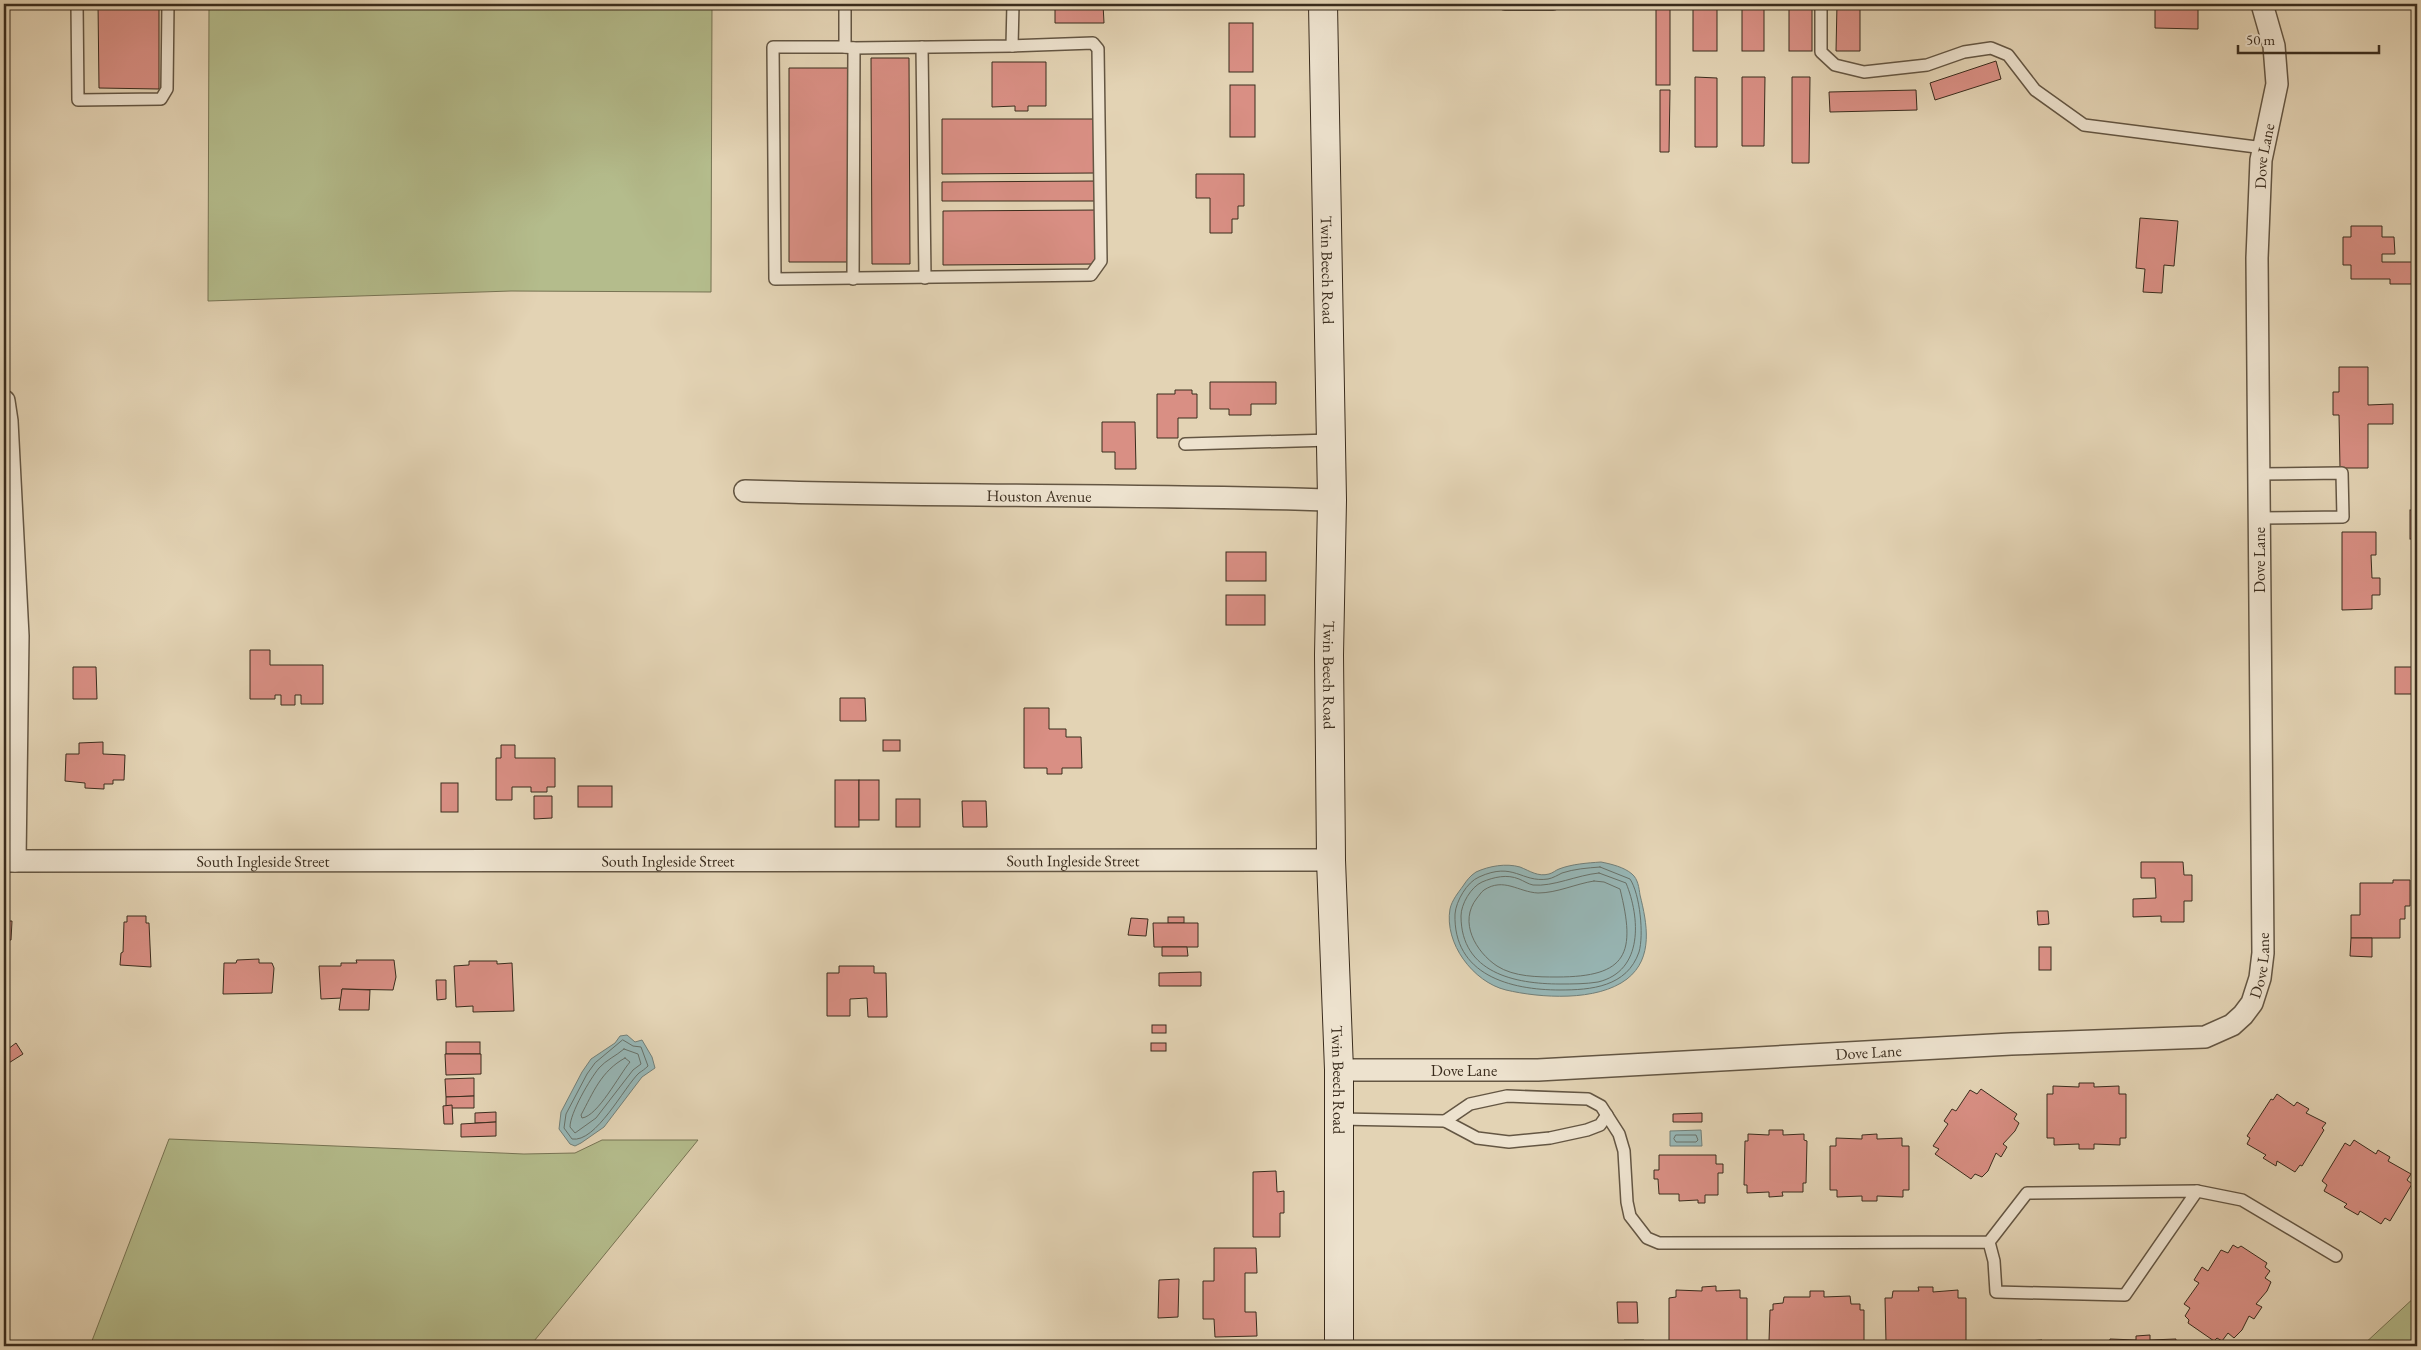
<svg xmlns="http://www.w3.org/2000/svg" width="2421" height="1350" font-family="'EB Garamond',serif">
<rect width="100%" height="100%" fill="#e3d3b4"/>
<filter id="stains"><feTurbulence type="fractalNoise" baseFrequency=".004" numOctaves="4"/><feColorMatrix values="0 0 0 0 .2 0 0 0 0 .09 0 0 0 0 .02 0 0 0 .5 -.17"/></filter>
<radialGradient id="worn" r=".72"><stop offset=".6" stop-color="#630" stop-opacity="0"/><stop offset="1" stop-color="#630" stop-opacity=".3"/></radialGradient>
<g fill="#b4bc8c" stroke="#777454">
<polygon points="209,4 712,4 711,292 511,291 208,301"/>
<polygon points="169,1139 524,1154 575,1153 602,1140 698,1140 530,1346 90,1346"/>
<polygon points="2417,1295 2417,1346 2362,1346"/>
<polygon points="1624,1340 1644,1340 1643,1346 1596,1346 1624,1345"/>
</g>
<g fill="#97b6b5" stroke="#727f78">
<path d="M1601,862C1611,864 1624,867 1632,874C1638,879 1639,888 1640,895C1647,923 1654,958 1627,979C1597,1002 1540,998 1506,990C1473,982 1444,943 1450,909C1452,900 1458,893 1463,886C1467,880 1470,876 1476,872C1489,866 1506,863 1520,867C1530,871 1538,877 1549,874C1553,873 1556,870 1559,869C1572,864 1587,863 1601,862Z"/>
<polygon points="627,1035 635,1042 642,1040 652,1057 655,1068 642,1077 604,1127 581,1143 575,1146 570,1144 559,1129 561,1112 582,1072 591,1059 615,1043 620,1036"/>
<polygon points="1701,1130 1702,1146 1670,1146 1670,1131"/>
</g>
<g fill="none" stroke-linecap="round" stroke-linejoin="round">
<g stroke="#687169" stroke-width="1">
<path d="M1600,867L1630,879C1640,894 1644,935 1639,952C1627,987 1591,990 1560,990C1510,990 1453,975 1455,914C1456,901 1467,882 1479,877C1514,861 1521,883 1548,879C1553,878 1558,875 1562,873C1574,869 1587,868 1600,867Z"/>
<path d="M1599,873L1626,883C1640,917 1644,971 1598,982C1586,984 1572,984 1560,984C1515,984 1461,973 1461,916C1461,904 1471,887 1482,882C1494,877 1507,874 1519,879C1524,881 1528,884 1533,885C1553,887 1577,875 1599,873Z"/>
<path d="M1594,881L1604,882L1620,889C1636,953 1628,977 1557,977C1538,977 1514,977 1497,966C1476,952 1458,922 1477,898C1479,896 1481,892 1484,890C1504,877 1518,892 1538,893C1557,893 1575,884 1594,881Z"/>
<path d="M623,1040L633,1046L641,1047L648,1066C645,1069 642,1071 639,1073C624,1087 596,1143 572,1139L564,1128L566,1114L587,1074L595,1063Z"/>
<path d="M624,1049L638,1054L641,1064L633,1070L596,1118L575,1133L570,1127C570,1113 590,1079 599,1068C606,1060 616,1056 624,1049Z"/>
<path d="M625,1058L630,1062C619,1075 598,1116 582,1118L581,1115C593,1093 601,1071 625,1058Z"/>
<polygon points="1676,1135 1696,1135 1698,1140 1696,1142 1676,1142 1674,1139"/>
</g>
</g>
<g fill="#d98f84" stroke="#3a2c1d">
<polygon points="98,4 159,4 159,89 99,88"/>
<polygon points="1055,4 1103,4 1104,23 1055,23"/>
<rect x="1656" y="4" width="14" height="81"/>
<rect x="1693" y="4" width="24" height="47"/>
<rect x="1742" y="4" width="22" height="47"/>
<rect x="1789" y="4" width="23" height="47"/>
<polygon points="1837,4 1860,4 1860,51 1836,51"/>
<polygon points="2155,4 2198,4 2198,29 2155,28"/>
<rect x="1229" y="23" width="24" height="49"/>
<polygon points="871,58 909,58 910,264 872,264"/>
<polygon points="1996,61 2001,79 1935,100 1930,83"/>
<polygon points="992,62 1046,62 1046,106 1028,106 1028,111 1015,111 1015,106 992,107"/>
<polygon points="789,68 849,68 850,262 789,262"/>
<polygon points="1695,77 1717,78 1717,147 1695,147"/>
<polygon points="1742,77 1765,77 1764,146 1742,146"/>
<polygon points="1792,77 1810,77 1809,163 1792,163"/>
<rect x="1230" y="85" width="25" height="52"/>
<polygon points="1660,90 1670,90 1669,152 1660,152"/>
<polygon points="1916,90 1917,110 1830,112 1829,92"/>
<polygon points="942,119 1096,119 1096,173 942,174"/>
<polygon points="1196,174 1244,174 1244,206 1238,206 1238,219 1232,219 1232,233 1210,233 1210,198 1196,198"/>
<polygon points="1097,181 1097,201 942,201 942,182"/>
<polygon points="1099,210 1099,264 943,265 943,211"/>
<polygon points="2140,218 2178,221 2174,266 2164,265 2162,293 2143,292 2145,269 2136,268"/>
<polygon points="2351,226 2382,226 2382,237 2394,237 2395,254 2382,254 2382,262 2413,262 2413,284 2390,284 2390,279 2351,279 2351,265 2343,265 2343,237 2351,237"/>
<polygon points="2339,367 2368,367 2368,405 2393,404 2393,424 2368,424 2368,468 2340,468 2339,415 2333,415 2333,392 2339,392"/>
<polygon points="1210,382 1276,382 1276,404 1251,404 1251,415 1229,415 1229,409 1210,409"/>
<polygon points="1175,390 1192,390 1192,394 1197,394 1197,418 1178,418 1178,438 1157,438 1157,394 1175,394"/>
<polygon points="1102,422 1135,422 1136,469 1115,469 1115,452 1102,452"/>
<rect x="2410" y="510" width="7" height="29"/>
<polygon points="2342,532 2376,532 2376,555 2371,555 2372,578 2380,578 2380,595 2372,595 2372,609 2342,610"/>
<rect x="1226" y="552" width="40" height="29"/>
<rect x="1226" y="595" width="39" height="30"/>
<polygon points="250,650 270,650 270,665 323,665 323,704 301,704 301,695 295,695 295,705 281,705 281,695 275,695 275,699 250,699"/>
<polygon points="73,667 96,667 97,699 73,699"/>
<rect x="2395" y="667" width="22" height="27"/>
<polygon points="840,698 865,698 866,721 840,721"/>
<polygon points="1024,708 1049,708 1049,729 1066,729 1066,737 1081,737 1082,768 1062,768 1062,774 1047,774 1047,768 1024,768"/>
<rect x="883" y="740" width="17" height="11"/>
<polygon points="103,742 103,754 125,755 124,780 113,780 113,784 104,784 104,789 85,788 85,783 65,781 66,754 79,754 79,743"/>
<polygon points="501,745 515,745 515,758 555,758 555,787 547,787 547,792 531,792 531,787 512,787 512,800 496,800 496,758 501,758"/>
<rect x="835" y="780" width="24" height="47"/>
<rect x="859" y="780" width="20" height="40"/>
<rect x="441" y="783" width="17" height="29"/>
<rect x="578" y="786" width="34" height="21"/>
<polygon points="534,796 552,796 552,818 534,819"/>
<rect x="896" y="799" width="24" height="28"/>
<polygon points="962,801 986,801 987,827 963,827"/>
<polygon points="2141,862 2183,862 2184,875 2192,875 2192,901 2184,901 2184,922 2161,922 2161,916 2133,917 2133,899 2156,898 2155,878 2141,878"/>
<polygon points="2393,880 2410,880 2410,906 2405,906 2405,919 2400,919 2400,938 2351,938 2351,915 2360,915 2360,883 2393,883"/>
<polygon points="2037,911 2048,911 2049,924 2038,925"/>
<polygon points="127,916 146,916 146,923 149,923 151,967 120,965 121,953 123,952 124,922 127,922"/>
<rect x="1168" y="917" width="16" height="6"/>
<polygon points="1131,918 1148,919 1146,936 1128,935"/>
<polygon points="4,921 12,921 11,940 4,940"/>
<polygon points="1153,923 1198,923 1198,947 1154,947"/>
<polygon points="2351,938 2372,938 2372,957 2350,956"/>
<polygon points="1162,947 1187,947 1188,956 1162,956"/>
<rect x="2039" y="947" width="12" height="23"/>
<polygon points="259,959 259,963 272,963 274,968 272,993 223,994 224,963 236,963 237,960"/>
<polygon points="356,960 394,960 396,977 393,990 342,989 342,998 321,999 319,966 341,966 341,963 357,963"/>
<polygon points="469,961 497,961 497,964 512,963 514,1011 473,1012 473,1006 456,1007 454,966 469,965"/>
<polygon points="839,966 874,966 874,973 886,973 887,1017 868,1017 867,998 850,999 850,1016 827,1016 827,973 839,973"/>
<polygon points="1201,972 1201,986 1159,986 1159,973"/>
<polygon points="436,980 446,980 446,999 437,1000"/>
<polygon points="342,989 370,990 369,1010 339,1010"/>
<rect x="1152" y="1025" width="14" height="8"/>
<rect x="446" y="1042" width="34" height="12"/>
<polygon points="16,1043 23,1054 4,1066 4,1052"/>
<rect x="1151" y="1043" width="15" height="8"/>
<polygon points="445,1054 481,1054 481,1074 446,1075"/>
<polygon points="474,1078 474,1096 446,1097 445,1079"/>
<polygon points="2079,1083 2094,1083 2094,1087 2119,1086 2119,1094 2126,1094 2126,1138 2120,1138 2120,1145 2094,1144 2094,1149 2079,1149 2079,1144 2054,1145 2054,1138 2047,1138 2047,1094 2053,1094 2053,1086 2079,1087"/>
<polygon points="1981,1089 2017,1114 2014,1119 2019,1123 2015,1131 2003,1144 2007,1147 2001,1157 1996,1153 1988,1171 1982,1177 1975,1174 1971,1179 1935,1154 1939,1149 1933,1146 1948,1124 1944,1121 1952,1109 1956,1111 1970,1090 1977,1094"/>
<polygon points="2277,1094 2294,1106 2297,1102 2309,1109 2306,1113 2326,1123 2322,1128 2324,1130 2302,1166 2300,1165 2295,1172 2277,1161 2276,1166 2263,1158 2266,1155 2247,1144 2250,1138 2247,1136 2271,1099 2273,1100"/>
<polygon points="474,1096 474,1108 446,1108 446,1097"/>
<polygon points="452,1105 453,1124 444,1124 443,1106"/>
<polygon points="496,1112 496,1122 475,1123 475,1113"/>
<polygon points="1702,1113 1702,1122 1673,1122 1673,1114"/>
<polygon points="496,1122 496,1136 461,1137 461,1124"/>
<polygon points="1769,1130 1783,1130 1783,1135 1804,1134 1804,1140 1807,1141 1806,1183 1803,1183 1803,1192 1782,1192 1783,1196 1769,1197 1769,1192 1747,1193 1747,1185 1744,1185 1745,1141 1748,1141 1748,1134 1769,1135"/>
<polygon points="1877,1134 1877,1139 1902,1138 1902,1146 1909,1146 1909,1190 1903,1190 1903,1197 1877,1196 1877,1201 1862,1201 1862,1196 1837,1197 1837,1190 1830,1190 1830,1146 1836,1146 1836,1138 1862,1139 1862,1135"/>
<polygon points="2354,1140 2376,1154 2378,1150 2390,1157 2388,1161 2411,1174 2407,1180 2412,1184 2390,1221 2385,1218 2381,1224 2360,1211 2358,1215 2344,1207 2347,1204 2324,1191 2327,1185 2322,1181 2345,1143 2350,1146"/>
<polygon points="1659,1155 1716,1155 1716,1164 1723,1164 1723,1173 1718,1173 1718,1195 1705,1195 1705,1203 1698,1203 1698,1200 1679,1201 1679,1194 1659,1194 1658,1179 1654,1179 1654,1170 1659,1170"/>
<polygon points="1276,1171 1277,1192 1284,1191 1284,1213 1280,1213 1280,1237 1253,1237 1253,1172"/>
<polygon points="2233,1245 2238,1248 2241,1246 2267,1263 2265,1267 2270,1271 2265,1278 2271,1282 2267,1291 2256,1304 2262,1307 2254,1319 2249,1316 2242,1330 2234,1338 2228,1333 2222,1341 2217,1338 2214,1341 2188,1323 2189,1320 2185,1316 2190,1308 2184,1304 2199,1283 2194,1280 2202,1267 2208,1271 2221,1250 2228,1253"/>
<polygon points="1214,1248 1256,1248 1257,1273 1245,1273 1245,1312 1256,1312 1257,1336 1215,1337 1214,1319 1203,1319 1203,1281 1214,1281"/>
<polygon points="1179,1279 1178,1317 1158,1318 1159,1280"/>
<polygon points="1716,1286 1716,1291 1740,1290 1740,1298 1747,1298 1747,1341 1740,1341 1741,1346 1676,1346 1676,1342 1669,1342 1669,1298 1676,1297 1676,1290 1702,1291 1702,1287"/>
<polygon points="1918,1287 1933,1287 1933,1292 1958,1290 1958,1298 1966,1298 1966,1342 1959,1342 1959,1346 1893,1346 1893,1342 1886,1342 1885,1298 1892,1298 1893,1291 1919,1291"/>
<polygon points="1810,1291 1824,1291 1824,1297 1850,1296 1851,1304 1860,1304 1860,1310 1864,1310 1864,1341 1860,1342 1860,1346 1774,1346 1774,1342 1769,1341 1770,1310 1773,1310 1773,1304 1783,1303 1784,1297 1810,1297"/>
<polygon points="1617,1302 1637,1302 1638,1323 1618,1323"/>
<polygon points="2150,1335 2150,1340 2176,1339 2175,1346 2109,1346 2110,1339 2136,1340 2136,1336"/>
<polygon points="2042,1340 2042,1346 2027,1346 2028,1341"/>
<polygon points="1287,1344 1287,1346 1264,1346"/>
<rect x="2049" y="1345" width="22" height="1"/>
</g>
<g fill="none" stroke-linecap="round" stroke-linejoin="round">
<defs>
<g id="lane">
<polyline points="77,4 78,100 161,99 167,89 168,4"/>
<polyline points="845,4 845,47 854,48 1012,46 1013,4"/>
<polyline points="1505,4 1553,4"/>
<polyline points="1821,4 1821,52 1835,65 1864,72 1927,65 1964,52 1991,48 2008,55 2035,90 2084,125 2264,148"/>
<polyline points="845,47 773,47 775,279 1091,275 1101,261 1098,49 1093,43 1012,46"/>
<polyline points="922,47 925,278"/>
<polyline points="853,279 854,48"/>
<polyline points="1185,444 1331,440"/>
<polyline points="2258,474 2342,473 2343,517 2259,518"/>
<polyline points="1339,1119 1445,1121 1477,1138 1509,1142 1550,1138 1587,1130 1600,1125 1607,1115"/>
<polyline points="1445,1121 1470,1104 1507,1096 1588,1099 1601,1106 1619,1134 1624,1151 1627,1202 1630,1216 1647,1238 1659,1243 1989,1242 2027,1193 2197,1191 2125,1295 1996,1292 1994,1261 1989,1242"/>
<polyline points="2197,1191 2242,1200 2336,1256"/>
</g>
<g id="street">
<polyline points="4,401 7,421 18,636 15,861"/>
<path id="s1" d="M745,491C941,497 1136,494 1332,500"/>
<path id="s2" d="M4,861L1331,860"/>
<path id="s3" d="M1339,1070H1538L2011,1044L2205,1037L2232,1025L2243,1015L2252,1003L2260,978L2263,953L2257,258L2261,160L2277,84L2274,46L2262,4"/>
</g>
<g id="secondary">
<path id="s4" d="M1323,4L1332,500L1329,655L1331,860L1339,1070V1346"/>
</g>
</defs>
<use href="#lane" stroke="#645643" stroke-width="14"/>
<use href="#street" stroke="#645643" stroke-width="24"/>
<use href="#secondary" stroke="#3a2c1d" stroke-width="30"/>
<use href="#lane" stroke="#ede2ce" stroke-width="11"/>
<use href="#street" stroke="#ede2ce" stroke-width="21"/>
<use href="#secondary" stroke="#ede2ce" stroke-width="28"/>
</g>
<g text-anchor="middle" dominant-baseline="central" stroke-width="4" stroke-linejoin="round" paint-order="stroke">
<g font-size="16" fill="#3a2c1d" stroke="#ede2ce">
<text stroke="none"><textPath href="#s3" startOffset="1775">Dove Lane</textPath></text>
<text stroke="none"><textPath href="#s4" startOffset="266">Twin Beech Road</textPath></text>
<text stroke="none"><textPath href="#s1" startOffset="294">Houston Avenue</textPath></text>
<text transform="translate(2259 560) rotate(-90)">Dove Lane</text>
<text stroke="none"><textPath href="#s4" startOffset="671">Twin Beech Road</textPath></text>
<text stroke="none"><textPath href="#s2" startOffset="664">South Ingleside Street</textPath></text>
<text stroke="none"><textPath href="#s2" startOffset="1069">South Ingleside Street</textPath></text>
<text stroke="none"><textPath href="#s2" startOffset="259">South Ingleside Street</textPath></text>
<text stroke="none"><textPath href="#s3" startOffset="965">Dove Lane</textPath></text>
<text stroke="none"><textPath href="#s3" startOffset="530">Dove Lane</textPath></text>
<text stroke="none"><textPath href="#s3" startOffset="125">Dove Lane</textPath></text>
<text stroke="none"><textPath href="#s4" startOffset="1076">Twin Beech Road</textPath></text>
</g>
</g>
<rect width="2421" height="1350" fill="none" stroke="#e3d3b4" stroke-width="20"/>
<rect x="5" y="5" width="2411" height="1340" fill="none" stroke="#3a2c1d" stroke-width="2.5"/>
<rect x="10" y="10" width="2401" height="1330" fill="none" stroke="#3a2c1d"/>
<path d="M2238 45v8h141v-8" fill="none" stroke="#3a2c1d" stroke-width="2.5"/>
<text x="2246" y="45" font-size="15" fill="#3a2c1d" stroke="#ede2ce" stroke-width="4" paint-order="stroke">50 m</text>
<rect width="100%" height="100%" filter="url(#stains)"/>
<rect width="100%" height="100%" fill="url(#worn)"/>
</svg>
